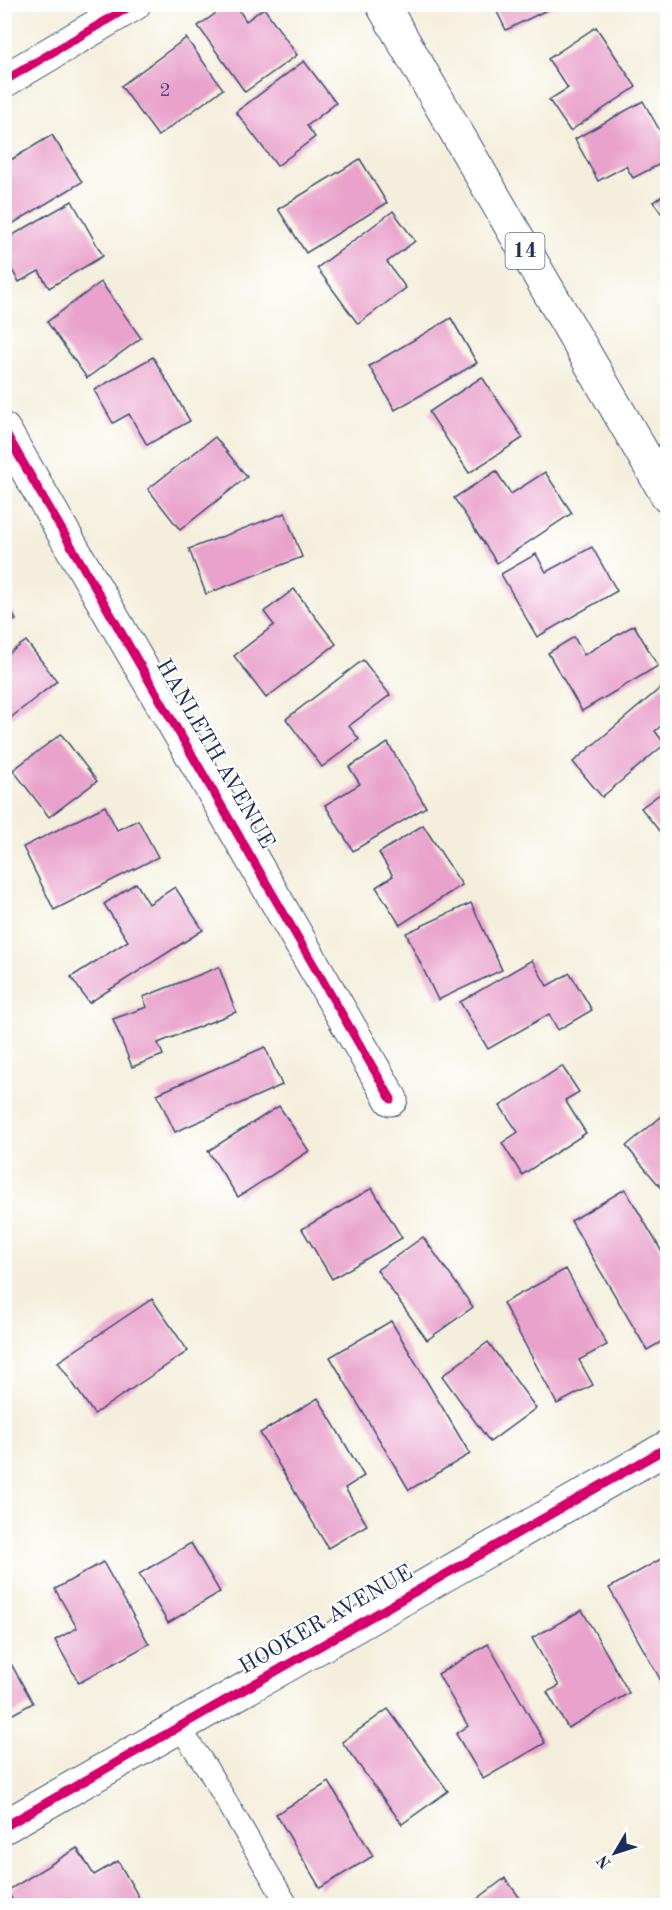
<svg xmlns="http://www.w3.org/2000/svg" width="672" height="1910" font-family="'Old Standard TT',serif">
<rect width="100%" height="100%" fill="#fff"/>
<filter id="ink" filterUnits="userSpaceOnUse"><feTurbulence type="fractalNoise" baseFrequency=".0167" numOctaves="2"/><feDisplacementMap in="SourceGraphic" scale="12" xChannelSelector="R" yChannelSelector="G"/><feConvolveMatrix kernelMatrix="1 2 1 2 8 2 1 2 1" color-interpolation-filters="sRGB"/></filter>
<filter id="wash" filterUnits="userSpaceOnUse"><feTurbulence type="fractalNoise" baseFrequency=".008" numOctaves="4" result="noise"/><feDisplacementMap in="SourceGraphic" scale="24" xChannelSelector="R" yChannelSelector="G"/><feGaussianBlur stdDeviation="1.35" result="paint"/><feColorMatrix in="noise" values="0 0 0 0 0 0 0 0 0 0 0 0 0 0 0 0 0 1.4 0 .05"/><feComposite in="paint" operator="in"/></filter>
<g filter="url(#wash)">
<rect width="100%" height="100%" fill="#f4efdc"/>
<g id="blocks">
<g fill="#e9a2cb">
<polygon points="229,4 235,4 246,21 264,8 297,55 245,92 198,26"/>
<polygon points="493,4 559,4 506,30"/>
<polygon points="596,27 636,87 570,131 549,100 568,88 548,59"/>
<polygon points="186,38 223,89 158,136 121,86"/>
<polygon points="304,61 336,103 307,126 315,137 277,166 236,112"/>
<polygon points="643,101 668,145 668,160 633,178 626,166 598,181 575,139"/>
<polygon points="52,135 82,182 4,229 4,164"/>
<polygon points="360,159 387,203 306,253 278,209"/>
<polygon points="668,192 668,222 653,202"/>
<polygon points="72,201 103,256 49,288 39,271 19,282 4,257 4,240"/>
<polygon points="393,211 415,241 387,262 406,288 358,324 317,268"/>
<polygon points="101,282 141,338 87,378 47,322"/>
<polygon points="451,318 477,363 395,410 369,366"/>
<polygon points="153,357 190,421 147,445 129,414 113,423 94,390"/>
<polygon points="482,377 523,438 469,473 429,412"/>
<polygon points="215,437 247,477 180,530 148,489"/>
<polygon points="496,471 511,494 545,472 572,513 497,563 454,498"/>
<polygon points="285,513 302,557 206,594 189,549"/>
<polygon points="592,547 617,591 537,637 501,574 536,554 546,572"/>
<polygon points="294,589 336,644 266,698 234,656 274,625 264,612"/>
<polygon points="4,597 16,620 4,625"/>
<polygon points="634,625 658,666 582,711 548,653 574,637 584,655"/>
<polygon points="26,641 57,681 4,723 4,657"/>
<polygon points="363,660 390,695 349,726 359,739 322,767 286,719"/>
<polygon points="664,685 668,689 668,720 655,731 665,744 602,797 573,762"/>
<polygon points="61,734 97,781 49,817 13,770"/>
<polygon points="388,743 426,807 353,851 325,805 360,784 349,767"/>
<polygon points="668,788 668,842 641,808"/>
<polygon points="105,806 117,830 138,820 158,857 54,910 23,847"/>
<polygon points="423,825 462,885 400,925 376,887 393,876 379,853"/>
<polygon points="136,883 149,904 175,887 203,930 89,1003 71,977 128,941 104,904"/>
<polygon points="471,903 502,970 438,1000 406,933"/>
<polygon points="532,960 547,986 570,973 592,1010 558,1030 549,1014 488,1049 460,1002"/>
<polygon points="219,967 236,1012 158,1043 163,1055 132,1067 113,1019 147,1007 143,997"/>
<polygon points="668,994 668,1008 661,999"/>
<polygon points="265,1047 282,1085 175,1132 157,1094"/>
<polygon points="562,1066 579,1092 565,1100 586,1133 522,1175 502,1143 518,1132 500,1106"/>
<polygon points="279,1106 309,1151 238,1197 208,1151"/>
<polygon points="668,1111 668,1196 626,1146"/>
<polygon points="372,1188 402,1238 332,1279 302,1229"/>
<polygon points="625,1189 668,1262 668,1338 647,1350 571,1221"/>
<polygon points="423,1237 473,1307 427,1340 377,1270"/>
<polygon points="566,1269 607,1345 579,1360 593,1385 557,1404 503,1303"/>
<polygon points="152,1299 188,1351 94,1414 58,1362"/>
<polygon points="391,1321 470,1454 409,1490 330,1357"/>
<polygon points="488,1342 536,1408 490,1442 442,1376"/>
<polygon points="318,1398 364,1476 345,1488 367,1525 328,1548 260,1433"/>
<polygon points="191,1543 220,1592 168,1623 139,1574"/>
<polygon points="668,1555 668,1685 664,1686 609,1588"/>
<polygon points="103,1562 149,1644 79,1683 55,1640 77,1628 55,1589"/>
<polygon points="582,1610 629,1693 568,1728 547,1692 559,1686 532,1638"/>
<polygon points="488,1644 545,1743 483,1779 456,1734 468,1726 438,1674"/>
<polygon points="4,1655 6,1655 33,1703 4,1719"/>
<polygon points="388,1709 448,1791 402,1824 342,1742"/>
<polygon points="329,1782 373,1856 320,1888 276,1814"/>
<polygon points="77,1848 94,1875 118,1861 144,1906 16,1906 7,1891"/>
<polygon points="505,1878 526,1906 468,1906"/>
</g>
</g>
</g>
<g filter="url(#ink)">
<use href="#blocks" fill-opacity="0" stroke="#3c4c71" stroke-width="1.5"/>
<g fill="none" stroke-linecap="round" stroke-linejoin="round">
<defs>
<polyline id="service" points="179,1727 207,1768 288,1906"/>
<g id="minor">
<polyline points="4,81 134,4"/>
<polyline points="4,430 391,1099"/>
<polyline points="4,1827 668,1447"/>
</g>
<polyline id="primary" points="382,4 668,497"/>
</defs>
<use href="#service" stroke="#3c4c71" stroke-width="23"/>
<use href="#minor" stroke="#3c4c71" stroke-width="35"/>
<use href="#primary" stroke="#3c4c71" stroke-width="35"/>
<use href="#service" stroke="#fff" stroke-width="21"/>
<use href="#minor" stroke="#fff" stroke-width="33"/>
<use href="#primary" stroke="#fff" stroke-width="33"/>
<defs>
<g id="cycleway">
<polyline points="4,81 134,4"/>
<polyline points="4,430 391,1099"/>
<polyline points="4,1827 668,1447"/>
</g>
</defs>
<use href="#cycleway" stroke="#fff" stroke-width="13"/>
<use href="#cycleway" stroke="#d6006c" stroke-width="9"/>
</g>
</g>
<g text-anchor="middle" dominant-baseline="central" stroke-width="4.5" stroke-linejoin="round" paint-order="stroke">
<g font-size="20" fill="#4e4c79">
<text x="165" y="91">2</text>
</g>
<rect fill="#fff" stroke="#5f6d8e" stroke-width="1.5" x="505.5" y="233" width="39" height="36" rx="4.5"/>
<g font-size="21" font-weight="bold" fill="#1b2f5e">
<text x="525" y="251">14</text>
</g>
<g font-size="22" fill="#1b2f5e" stroke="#fff">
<text transform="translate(215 754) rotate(60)">HANLETH AVENUE</text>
<text transform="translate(326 1620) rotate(-30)">HOOKER AVENUE</text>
</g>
</g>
<rect width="672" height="1910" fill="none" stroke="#fff" stroke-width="24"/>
<g transform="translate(615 1853) rotate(231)" stroke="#ffffff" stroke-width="4.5" paint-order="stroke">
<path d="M0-4.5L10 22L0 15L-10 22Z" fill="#1b2f5e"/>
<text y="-9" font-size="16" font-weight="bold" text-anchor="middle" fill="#1b2f5e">N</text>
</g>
</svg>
